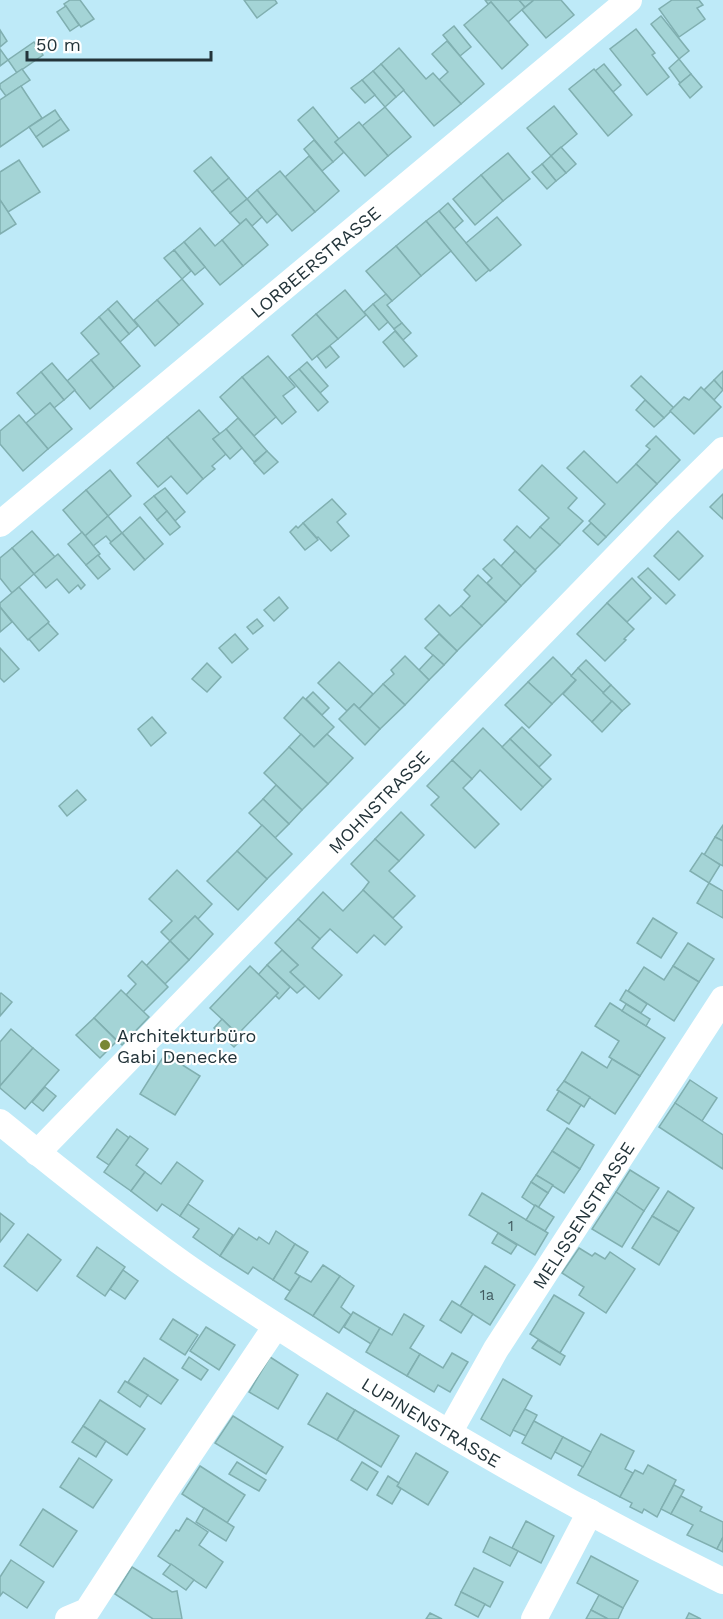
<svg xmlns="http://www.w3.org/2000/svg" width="723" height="1619" font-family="'Work Sans',sans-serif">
<rect width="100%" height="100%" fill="#beeaf8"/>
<g fill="#a4d4d6" stroke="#80afb0" stroke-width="1.5">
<polygon points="70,0 80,0 94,19 81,27 64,4"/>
<polygon points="244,0 275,0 277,3 257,18"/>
<polygon points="485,0 519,0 525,7 508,22 491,2 488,4"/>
<polygon points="519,0 534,0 525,7"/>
<polygon points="534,0 561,0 574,15 546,38 522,10"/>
<polygon points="672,0 699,0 703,5 697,8 705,19 679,37 659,9"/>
<polygon points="491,2 528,45 502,69 464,25"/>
<polygon points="66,6 79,25 70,31 57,12"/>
<polygon points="661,16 689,51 679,59 651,24"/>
<polygon points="454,26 471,47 460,56 443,35"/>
<polygon points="636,29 655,53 652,55 669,77 647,95 610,49"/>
<polygon points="0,30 7,41 0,47"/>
<polygon points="447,41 484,84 461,104 439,80 448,72 432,54"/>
<polygon points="34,42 43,55 17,73 8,60"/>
<polygon points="399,48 426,79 433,73 461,104 434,126 381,64"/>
<polygon points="0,49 8,60 0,66"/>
<polygon points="679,59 691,74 680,83 669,68"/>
<polygon points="381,64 404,90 396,97 373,71"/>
<polygon points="604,64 621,85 613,92 595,71"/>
<polygon points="22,69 30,80 6,96 0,88 0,84"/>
<polygon points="594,69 632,115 608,136 569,89"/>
<polygon points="373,71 396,97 385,107 362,80"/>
<polygon points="691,74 702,87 690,98 679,84"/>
<polygon points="362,80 375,95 365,103 351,88"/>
<polygon points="21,86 42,118 0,147 0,100"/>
<polygon points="554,106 577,134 551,156 527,128"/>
<polygon points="313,107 339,139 335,142 344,152 333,162 298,120"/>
<polygon points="385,107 411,137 388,156 362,126"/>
<polygon points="55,110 61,119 36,137 29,127"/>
<polygon points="61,119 69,130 43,147 36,137"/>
<polygon points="359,122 388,156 365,176 335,142"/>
<polygon points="314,140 333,162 322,171 304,149"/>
<polygon points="561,147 576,164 566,173 551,156"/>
<polygon points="508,153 530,179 503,201 481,175"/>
<polygon points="309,156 339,191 315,212 285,177"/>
<polygon points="551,156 566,173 556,181 542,164"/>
<polygon points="211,157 229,178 212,192 194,171"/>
<polygon points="19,160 40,192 8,212 0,200 0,172"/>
<polygon points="542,164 556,181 547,189 532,172"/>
<polygon points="280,171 315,212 292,231 257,190"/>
<polygon points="481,175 503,201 475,225 453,199"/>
<polygon points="229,178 247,199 230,213 212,192"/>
<polygon points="257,190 277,214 267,223 247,199"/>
<polygon points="247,199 262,217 252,226 246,219 240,224 230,213"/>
<polygon points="0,200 16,224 0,234"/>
<polygon points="448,203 463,221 454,229 439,211"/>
<polygon points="439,211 489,270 476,281 426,221"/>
<polygon points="497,217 521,245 490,271 466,243"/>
<polygon points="246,219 268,245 243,266 222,240"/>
<polygon points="426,221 451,251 421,276 396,246"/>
<polygon points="200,228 215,246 222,240 243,266 220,285 184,242"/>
<polygon points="184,242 205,267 195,275 174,250"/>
<polygon points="396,246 421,276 392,301 366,271"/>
<polygon points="174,250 191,271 182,279 164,258"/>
<polygon points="182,279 203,304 179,325 157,300"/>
<polygon points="345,290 366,315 338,339 316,314"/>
<polygon points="386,294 392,301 387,305 402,323 394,329 373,304"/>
<polygon points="157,300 179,325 155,346 134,320"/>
<polygon points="117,301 138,326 129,334 108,309"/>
<polygon points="373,304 388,322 379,330 364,312"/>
<polygon points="108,309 129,334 120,342 99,317"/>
<polygon points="316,314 338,339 312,360 292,335"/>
<polygon points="99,317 140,366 114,388 91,360 99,354 81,333"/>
<polygon points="402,323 411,333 403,340 394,329"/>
<polygon points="395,331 417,356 404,367 383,342"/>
<polygon points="330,346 339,357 326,368 317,356"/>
<polygon points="268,356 295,387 283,396 296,412 282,424 242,377"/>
<polygon points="91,360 114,388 90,409 67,381"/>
<polygon points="307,362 328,386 320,393 299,369"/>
<polygon points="52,363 75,390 64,400 41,372"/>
<polygon points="299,369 328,402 318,411 289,377"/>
<polygon points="723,371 723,390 714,380"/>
<polygon points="41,372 64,400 54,408 50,403 36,415 17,393"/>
<polygon points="641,376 674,408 664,418 631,386"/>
<polygon points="242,377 276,417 254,436 220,397"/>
<polygon points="714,380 723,390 714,400 704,390"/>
<polygon points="701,387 721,407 694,434 670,411 684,397 689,400"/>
<polygon points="645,400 664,418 654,427 636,410"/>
<polygon points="50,403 72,429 48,449 26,423"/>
<polygon points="199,410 220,434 213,439 226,454 212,466 215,469 203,479 167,437"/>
<polygon points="19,415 48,449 23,471 0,444 0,431"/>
<polygon points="238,418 267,451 254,462 226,429"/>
<polygon points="226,429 242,448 230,459 213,439"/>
<polygon points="656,436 680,460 657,484 636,464 650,449 646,446"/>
<polygon points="167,437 203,479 187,494 171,476 158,487 137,463"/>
<polygon points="267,451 278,462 264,474 254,463"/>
<polygon points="584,451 617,483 636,464 657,484 606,537 589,521 605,504 567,468"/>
<polygon points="542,465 577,498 568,508 583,521 560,545 540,527 549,518 519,490"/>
<polygon points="110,470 131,496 108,516 86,490"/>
<polygon points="165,488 185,512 175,521 154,496"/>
<polygon points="86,490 108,516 85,536 63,510"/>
<polygon points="723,494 723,519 710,507"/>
<polygon points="154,496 167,511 157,520 144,504"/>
<polygon points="332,499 346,514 337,522 349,536 331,551 318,537 317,538 303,523"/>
<polygon points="167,511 180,527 170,535 157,520"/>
<polygon points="108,516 122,533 111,542 106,536 93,546 85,536"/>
<polygon points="140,517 163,544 145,560 122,533"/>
<polygon points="303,523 318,540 305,550 290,532 296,526 298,528"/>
<polygon points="591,523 606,537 598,545 583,531"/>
<polygon points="517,526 530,538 540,527 560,545 535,570 504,540"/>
<polygon points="32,531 55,557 34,574 12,548"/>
<polygon points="678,531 703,556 679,580 654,556"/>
<polygon points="82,532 100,554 86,565 68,544"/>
<polygon points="122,533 145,560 134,570 110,543"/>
<polygon points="12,548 34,574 12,593 0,578 0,558"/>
<polygon points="515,551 536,571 521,586 501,566"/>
<polygon points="58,554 85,585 81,589 78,585 69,593 57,579 46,588 34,574"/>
<polygon points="98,555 110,569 98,579 86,565"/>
<polygon points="494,559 521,586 506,602 487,583 492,578 483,569"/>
<polygon points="648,568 675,595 666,604 638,577"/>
<polygon points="478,575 506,602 482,626 461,606 470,596 464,590"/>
<polygon points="632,578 651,598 627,622 607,603"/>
<polygon points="19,587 49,622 28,640 0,607 0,603"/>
<polygon points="279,597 288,608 274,621 264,610"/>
<polygon points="607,603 634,629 624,639 626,640 605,661 577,634"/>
<polygon points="439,605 450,616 461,606 482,626 457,651 425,619"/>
<polygon points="0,607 12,622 0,632"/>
<polygon points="257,619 263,626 253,634 247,627"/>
<polygon points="48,623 58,634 39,651 29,639"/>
<polygon points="235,634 248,649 232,663 219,648"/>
<polygon points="439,634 457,651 444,665 425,648"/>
<polygon points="0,648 19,669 4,682 0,678"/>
<polygon points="433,655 444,665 429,680 419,670"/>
<polygon points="405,656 429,680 405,705 383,684 394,674 391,670"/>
<polygon points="553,657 576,680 552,704 528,682"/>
<polygon points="586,660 611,685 603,693 578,668"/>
<polygon points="339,662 373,694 359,709 354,704 347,711 318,683"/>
<polygon points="207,663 221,677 207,692 192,679"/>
<polygon points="578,668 612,701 592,722 563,694 576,680 571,676"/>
<polygon points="528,682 552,704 529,728 505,705"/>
<polygon points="383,684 405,705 380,729 359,709"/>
<polygon points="611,685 630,704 622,711 603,693"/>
<polygon points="313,692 329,708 322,715 306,699"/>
<polygon points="303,697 334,727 314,747 284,718"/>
<polygon points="612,701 622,711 602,732 592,722"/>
<polygon points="354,704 380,729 365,745 339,719"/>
<polygon points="152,717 166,733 151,746 138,729"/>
<polygon points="522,727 551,755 539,767 510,739"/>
<polygon points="483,728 543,787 521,810 480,770 472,779 452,760"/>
<polygon points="301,734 314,747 327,734 353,758 328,784 289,747"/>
<polygon points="510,739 551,779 543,787 502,747"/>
<polygon points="289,747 328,784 302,810 264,773"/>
<polygon points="452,760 472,779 463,788 499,824 475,848 431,805 439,797 427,786"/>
<polygon points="276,785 302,810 289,824 263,799"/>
<polygon points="77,790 86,800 67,816 59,806"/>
<polygon points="263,799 289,824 275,838 249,813"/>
<polygon points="401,812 424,835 399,861 375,839"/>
<polygon points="262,825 292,854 267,879 237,851"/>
<polygon points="723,825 723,841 715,837"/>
<polygon points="715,837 723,841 723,866 704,855"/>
<polygon points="375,839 399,861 389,871 415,896 393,918 363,890 369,882 351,864"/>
<polygon points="237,851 267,879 238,910 207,881"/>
<polygon points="702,853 720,865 709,883 690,871"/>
<polygon points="177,870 212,904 198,919 195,916 170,941 161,932 172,921 149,899"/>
<polygon points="709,883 723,891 723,918 697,903"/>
<polygon points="363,890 402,927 385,945 374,935 357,953 330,929 320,939 298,919 323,892 343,911"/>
<polygon points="195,916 213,934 189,960 170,941"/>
<polygon points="653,918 677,933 661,958 637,943"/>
<polygon points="298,919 320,939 312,948 342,975 319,999 290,972 298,965 275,943"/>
<polygon points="170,941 189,960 165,984 146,966"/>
<polygon points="688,943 714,959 699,982 673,966"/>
<polygon points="282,950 298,965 290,972 305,986 297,993 267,965"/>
<polygon points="142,961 168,987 143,1012 126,995 136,984 128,976"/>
<polygon points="267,965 290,987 279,999 275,995 278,993 258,975"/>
<polygon points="250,966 278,993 238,1034 210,1008"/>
<polygon points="673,966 699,982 674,1021 628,991 644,967 664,980"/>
<polygon points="121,990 149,1017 122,1045 94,1018"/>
<polygon points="626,990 647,1004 641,1013 620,1000"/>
<polygon points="1,993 12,1002 0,1016 0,994"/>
<polygon points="610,1003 665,1038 640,1076 609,1057 619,1041 595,1026"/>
<polygon points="626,1004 650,1019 646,1026 622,1011"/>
<polygon points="94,1018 117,1041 100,1058 76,1035"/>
<polygon points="222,1019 242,1039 234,1047 214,1028"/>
<polygon points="11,1029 33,1048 0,1086 0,1042"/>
<polygon points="33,1048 59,1070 25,1109 0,1088 0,1086"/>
<polygon points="582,1052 607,1068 612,1059 640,1076 615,1114 564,1081"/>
<polygon points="165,1054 200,1076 175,1115 140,1094"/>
<polygon points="690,1080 717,1098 702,1121 675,1103"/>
<polygon points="564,1081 590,1097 584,1107 557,1090"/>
<polygon points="45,1087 56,1096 43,1111 32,1102"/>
<polygon points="559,1091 581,1105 569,1124 547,1110"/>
<polygon points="675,1103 723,1135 723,1169 659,1127"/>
<polygon points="567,1128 594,1145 580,1169 552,1151"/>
<polygon points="117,1129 129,1138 109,1165 97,1157"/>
<polygon points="130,1136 148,1149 136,1165 145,1172 131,1191 104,1172"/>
<polygon points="552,1151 580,1169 564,1193 536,1175"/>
<polygon points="177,1162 203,1181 180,1216 162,1204 157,1211 131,1191 145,1172 161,1184"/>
<polygon points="630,1170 659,1188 644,1211 616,1192"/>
<polygon points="536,1175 553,1185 548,1193 531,1182"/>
<polygon points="531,1182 548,1193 538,1208 522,1197"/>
<polygon points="668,1191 694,1208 679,1232 652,1216"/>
<polygon points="616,1192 644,1211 622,1247 592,1229"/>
<polygon points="482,1193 548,1233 535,1255 469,1215"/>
<polygon points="188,1204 233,1235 220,1256 193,1237 199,1229 180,1216"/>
<polygon points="535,1205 554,1217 545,1231 526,1220"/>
<polygon points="0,1213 14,1224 0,1242"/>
<polygon points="652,1216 679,1232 659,1265 632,1248"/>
<polygon points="239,1228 257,1240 259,1237 269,1244 276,1231 295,1244 273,1280 253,1267 248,1274 220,1256"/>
<polygon points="498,1233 517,1245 511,1254 492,1243"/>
<polygon points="28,1234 61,1260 37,1291 4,1266"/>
<polygon points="295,1244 308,1252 295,1273 300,1276 290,1291 273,1280"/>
<polygon points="97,1247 125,1267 105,1296 77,1276"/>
<polygon points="579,1248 592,1256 595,1253 605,1259 610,1252 635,1269 606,1313 579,1295 584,1287 562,1273"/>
<polygon points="323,1265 340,1276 313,1316 285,1299 300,1276 311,1282"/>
<polygon points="485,1266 515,1285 490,1325 460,1306"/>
<polygon points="123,1270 138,1281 125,1299 110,1289"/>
<polygon points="340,1276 354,1286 341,1307 351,1315 339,1333 313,1316"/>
<polygon points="554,1295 584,1313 560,1353 530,1334"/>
<polygon points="452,1301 473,1314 461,1333 440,1320"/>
<polygon points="353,1312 380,1328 371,1344 344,1327"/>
<polygon points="404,1314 424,1326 410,1348 420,1354 407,1376 366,1352 380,1328 392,1335"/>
<polygon points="173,1319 198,1335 185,1355 160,1339"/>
<polygon points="206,1327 235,1345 219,1370 190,1351"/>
<polygon points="538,1340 565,1356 560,1365 532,1348"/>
<polygon points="452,1353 468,1362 450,1392 438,1385 434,1392 407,1376 420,1354 443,1368"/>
<polygon points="189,1357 208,1370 201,1380 182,1368"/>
<polygon points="270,1357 298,1375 278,1409 249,1392"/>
<polygon points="144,1358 178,1380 161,1404 128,1382"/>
<polygon points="503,1379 532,1396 510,1436 481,1419"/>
<polygon points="125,1381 148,1395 140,1407 118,1392"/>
<polygon points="327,1393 355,1410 337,1440 308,1424"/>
<polygon points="100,1400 145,1429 127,1455 83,1426"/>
<polygon points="525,1409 537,1415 526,1436 513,1430"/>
<polygon points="355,1410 399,1436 381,1467 337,1440"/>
<polygon points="233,1416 283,1447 266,1474 215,1443"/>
<polygon points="534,1421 563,1437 551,1459 522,1443"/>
<polygon points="83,1426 106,1441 96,1457 72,1442"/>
<polygon points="601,1434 634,1451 625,1469 633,1473 620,1497 578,1475"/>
<polygon points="563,1437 591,1452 583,1467 555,1452"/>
<polygon points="416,1453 448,1472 428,1505 397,1486"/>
<polygon points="79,1458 112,1480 93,1508 60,1487"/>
<polygon points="237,1462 266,1480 259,1491 229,1474"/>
<polygon points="362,1462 378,1472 367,1490 351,1480"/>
<polygon points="648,1465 676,1480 657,1517 644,1509 642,1513 630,1507 632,1503 620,1497 635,1470 643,1474"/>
<polygon points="200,1466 245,1495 227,1523 182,1494"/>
<polygon points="388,1476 399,1483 397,1486 401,1489 392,1504 377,1495"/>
<polygon points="674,1485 684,1490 671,1514 661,1509"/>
<polygon points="681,1496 702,1507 700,1511 723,1522 723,1537 717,1549 687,1535 693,1525 671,1514"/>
<polygon points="204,1508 234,1527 226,1541 196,1522"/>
<polygon points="43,1509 77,1531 53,1567 20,1545"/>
<polygon points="187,1518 208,1532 199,1545 223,1562 206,1588 158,1556 176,1530 179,1531"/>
<polygon points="526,1521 554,1536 541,1563 512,1548"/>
<polygon points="490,1537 518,1551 510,1566 483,1552"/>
<polygon points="723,1537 723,1552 717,1549"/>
<polygon points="591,1556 638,1581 623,1608 577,1583"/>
<polygon points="11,1560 44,1582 27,1608 3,1592 0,1596 0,1577"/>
<polygon points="171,1564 194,1580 186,1590 163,1574"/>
<polygon points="132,1567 172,1592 177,1591 182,1619 153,1619 115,1594"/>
<polygon points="474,1568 503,1582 490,1607 461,1592"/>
<polygon points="461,1592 485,1604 478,1617 455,1605"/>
<polygon points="599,1595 623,1608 618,1619 608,1619 591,1610"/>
<polygon points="591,1610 608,1619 586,1619"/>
<polygon points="430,1613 442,1619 426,1619"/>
<polygon points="689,1613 701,1619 686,1619"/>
</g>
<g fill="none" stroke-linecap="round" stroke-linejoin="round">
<g stroke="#fff" stroke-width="26">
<path id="s1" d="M0,524L629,0"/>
<path id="s2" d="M0,1122C60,1171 120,1219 183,1264C224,1293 266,1319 308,1346C442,1432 580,1511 723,1581"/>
<path id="s3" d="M37,1153L663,509L723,450"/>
<path id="s4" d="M449,1433L496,1349L723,999"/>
<polyline points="68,1619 87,1611 165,1491 276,1326"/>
<polyline points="534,1619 590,1512"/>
</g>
</g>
<circle fill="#798735" stroke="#fff" stroke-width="2" cx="105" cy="1045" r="6"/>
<g text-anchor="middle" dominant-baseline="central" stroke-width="4.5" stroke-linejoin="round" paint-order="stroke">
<g font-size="15" fill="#435c61">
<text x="511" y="1226">1</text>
<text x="487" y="1295">1a</text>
</g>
<g font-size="18" fill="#23343a" stroke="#fff">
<text stroke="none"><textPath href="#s1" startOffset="410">LORBEERSTRASSE</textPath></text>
<text stroke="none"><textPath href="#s3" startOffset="490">MOHNSTRASSE</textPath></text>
<text stroke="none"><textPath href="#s4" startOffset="256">MELISSENSTRASSE</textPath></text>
<text stroke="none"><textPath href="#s2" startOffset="526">LUPINENSTRASSE</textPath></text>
</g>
<g font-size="18" fill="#23343a" stroke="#fff" text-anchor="start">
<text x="117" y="1035">Architekturbüro<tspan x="117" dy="21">Gabi Denecke</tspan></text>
</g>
</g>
<path d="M27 51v9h184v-9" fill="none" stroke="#23343a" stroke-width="3"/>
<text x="36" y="51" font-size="18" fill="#23343a" stroke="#ffffff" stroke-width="4.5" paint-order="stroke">50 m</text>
</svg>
